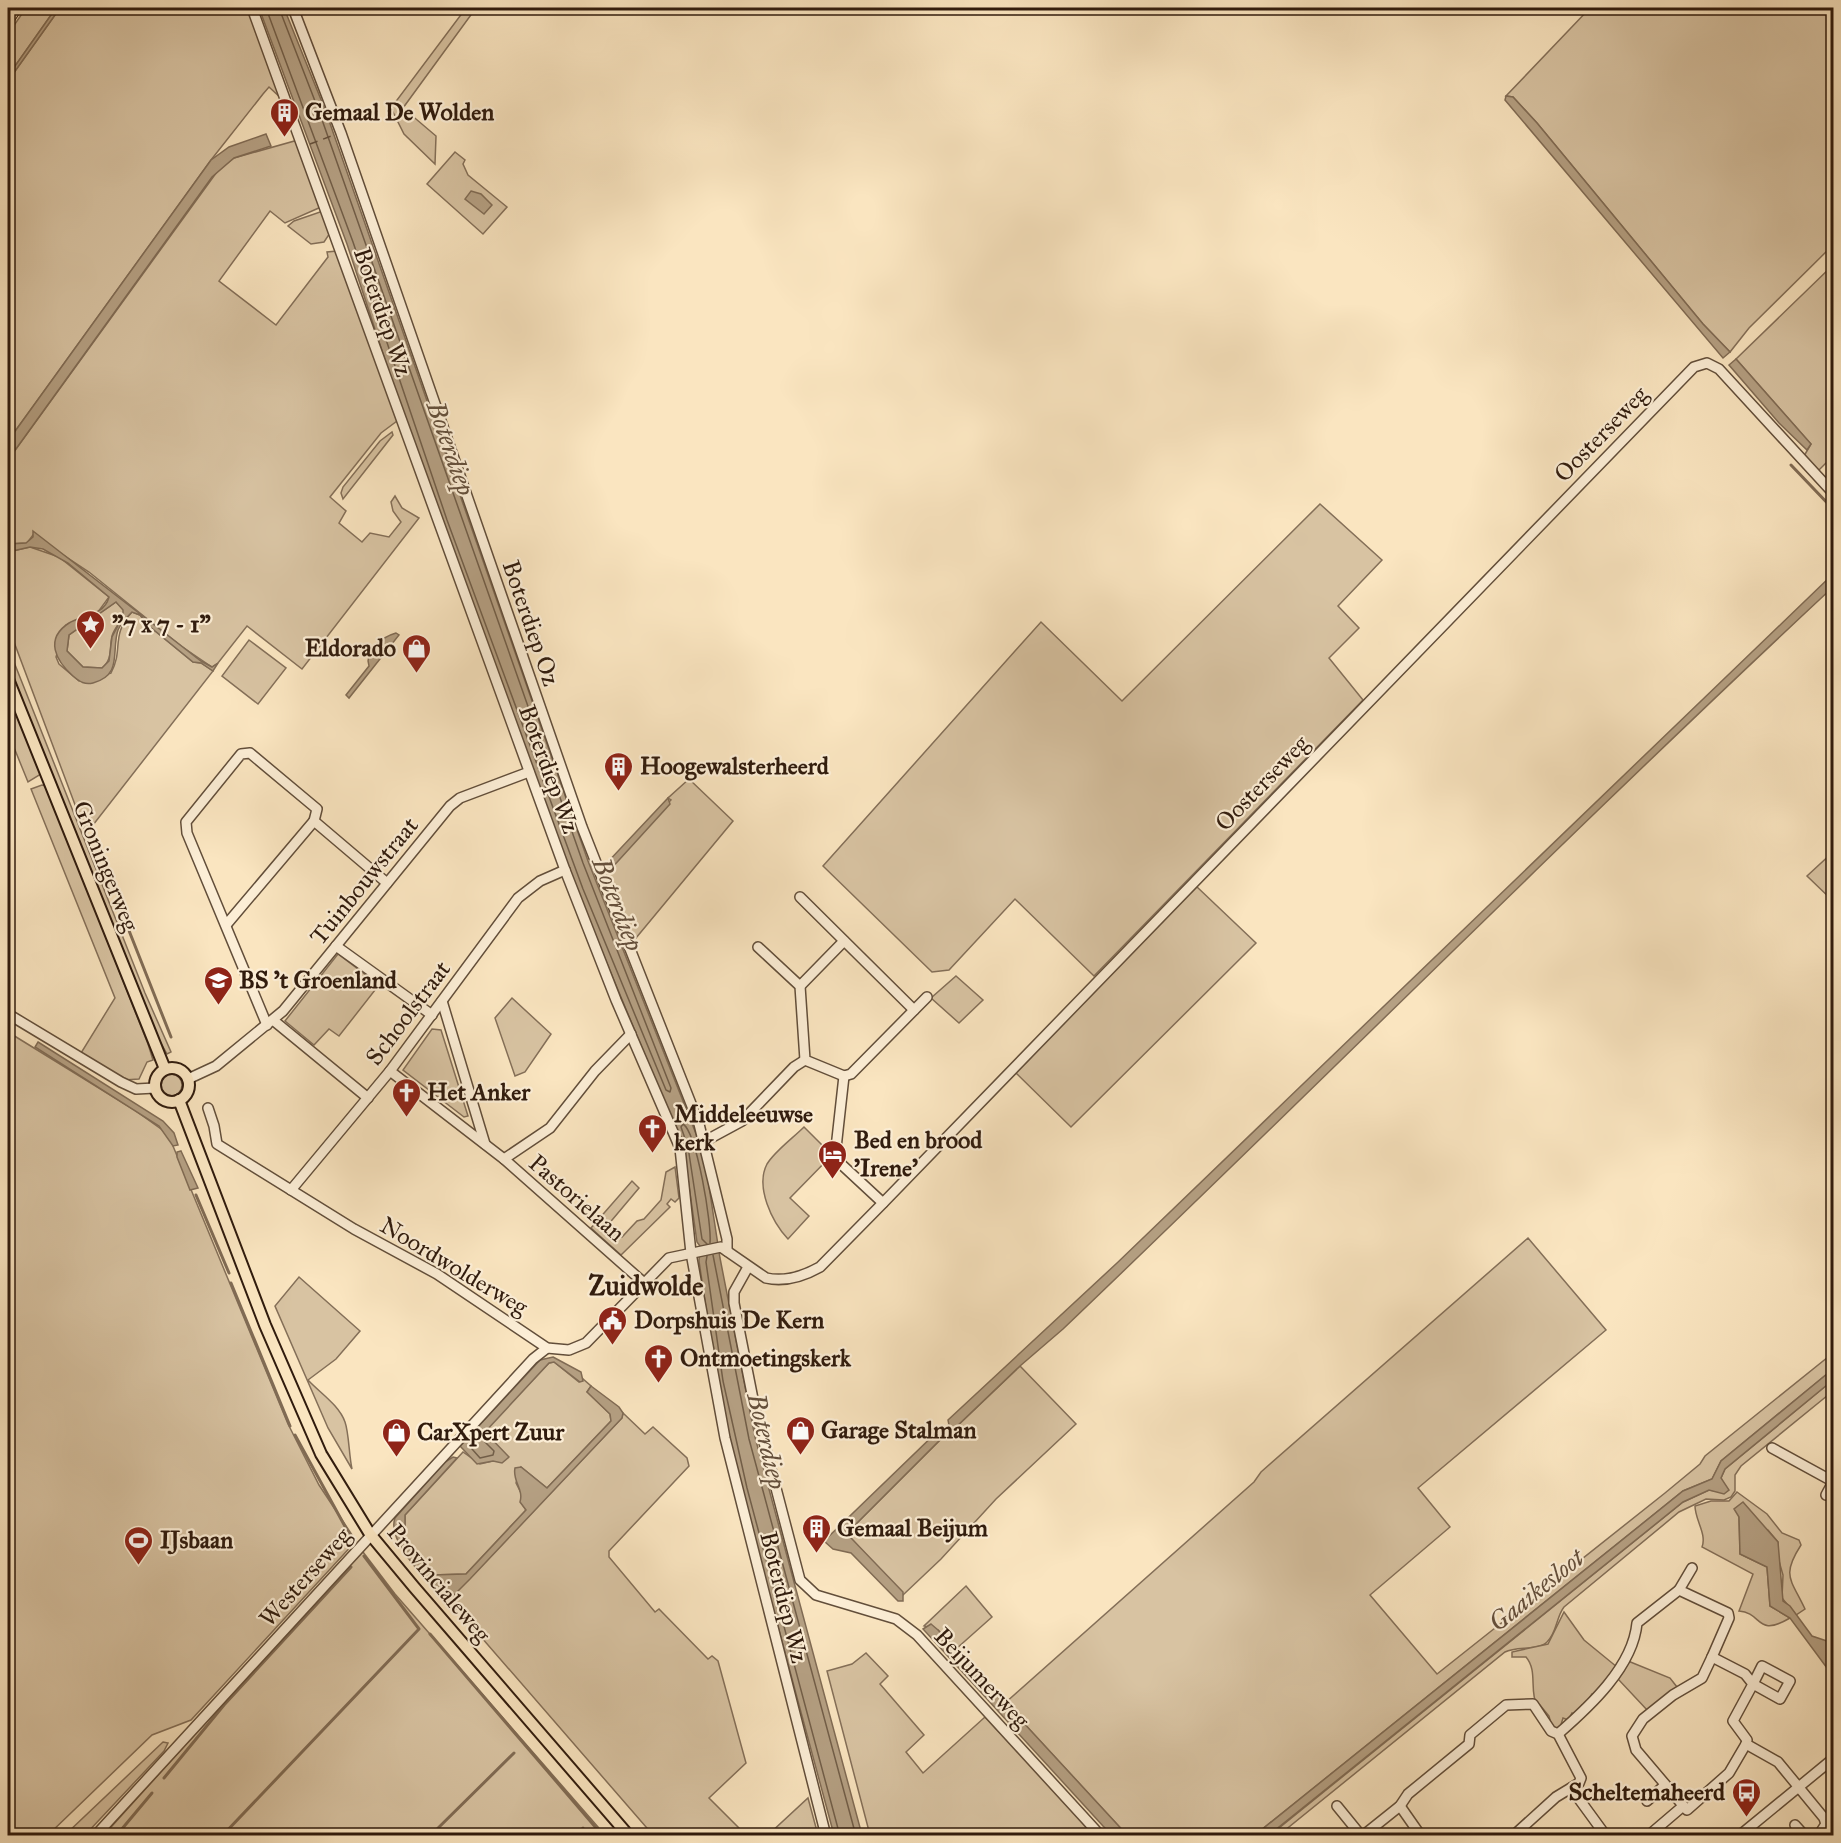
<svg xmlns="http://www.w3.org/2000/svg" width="1841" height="1843" font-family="'IM FELL Great Primer',serif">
<rect width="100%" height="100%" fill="#fae5c0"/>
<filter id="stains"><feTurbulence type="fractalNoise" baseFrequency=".00333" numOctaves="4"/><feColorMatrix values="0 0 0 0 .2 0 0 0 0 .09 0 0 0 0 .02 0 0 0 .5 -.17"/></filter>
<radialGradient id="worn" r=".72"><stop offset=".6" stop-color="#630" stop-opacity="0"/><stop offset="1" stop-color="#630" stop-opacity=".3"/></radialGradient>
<g fill="#d8c3a2" stroke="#846f58" stroke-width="1.5">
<polygon points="26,8 56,8 8,76 8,34"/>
<polygon points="60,8 248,8 283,100 269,87 263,94 211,160 8,441 8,81"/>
<polygon points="466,8 476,8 403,108 436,136 435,164 404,134 391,108"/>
<polygon points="1590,8 1833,8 1833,245 1749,328 1730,352 1703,324 1537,123 1513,97 1506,96"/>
<polygon points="298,140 321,207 285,223 270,211 219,281 276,325 328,257 327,252 337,251 397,421 381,433 330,497 346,511 339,523 362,542 370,533 389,537 401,522 393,511 391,502 395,496 402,508 419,518 302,669 247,626 218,663 212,667 181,646 89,572 33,535 27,543 8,544 8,460 219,169 234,158"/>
<polygon points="455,152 465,160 463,164 468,175 507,207 483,234 427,184"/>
<polygon points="320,212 323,213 330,233 324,242 311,244 288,226 294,221"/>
<polygon points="1833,265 1833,456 1818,471 1804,456 1811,444 1736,359"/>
<polygon points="392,432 393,435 343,499 341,493 343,487 380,441"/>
<polygon points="1320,504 1382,560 1338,606 1359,628 1329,658 1363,700 1094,976 1015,899 949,970 932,972 823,866 1041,622 1122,701"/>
<path d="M30,547L59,557L109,597L98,612L66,625L56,657L59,664L79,681L111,673C124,649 110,636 132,612L140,615L149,626L193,662L201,663L213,671L86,834L8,626V552Z"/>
<path d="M116,602L124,610C124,620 115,626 112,636C109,649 113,659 102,668L83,667L67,651L69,635Z"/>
<polygon points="249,640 286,668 258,704 222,676"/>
<polygon points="8,647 145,993 171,1052 167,1054 151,1025 8,668"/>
<polygon points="8,691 41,774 28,782 15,750 8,759"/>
<polygon points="689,779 733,821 631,944 603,872 671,800 668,798"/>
<polygon points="42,785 46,786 148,1044 153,1060 147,1062 139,1079 124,1080 81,1053 115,998 31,789"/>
<polygon points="1833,852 1833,901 1807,876"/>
<polygon points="1196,886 1256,943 1071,1127 1015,1072"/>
<polygon points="338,954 379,985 339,1036 329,1029 314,1045 285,1021"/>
<polygon points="956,976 983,1000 959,1023 931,998"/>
<polygon points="512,998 551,1034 525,1072 515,1076 495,1018"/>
<polygon points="432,1029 441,1030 468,1116 464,1117 403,1070"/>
<polygon points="8,1032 133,1109 168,1134 288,1424 319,1485 356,1541 191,1720 152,1735 47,1836 8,1835"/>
<circle cx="171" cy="1085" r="11"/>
<path d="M804,1127L832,1155L790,1198L809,1216L788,1239C772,1222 755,1187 767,1164C775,1151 793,1138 804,1127Z"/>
<polygon points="675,1167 679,1198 675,1202 671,1199 667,1204 670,1207 621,1255 591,1228 632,1181 639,1188 607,1226 618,1238 622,1237 637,1221 644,1219 661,1200 666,1172"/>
<polygon points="1528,1238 1606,1330 1418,1488 1450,1527 1370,1595 1437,1674 1665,1493 1700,1464 1705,1456 1833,1353 1833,1369 1721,1461 1712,1479 1683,1491 1255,1835 1127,1835 1005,1703 1254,1482 1261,1472"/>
<path d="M299,1277L360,1331L336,1359L308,1380C320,1393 339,1405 345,1422C349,1433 349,1456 352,1469L328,1428L275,1306Z"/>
<polygon points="554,1362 579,1382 583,1379 591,1386 587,1392 610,1414 611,1421 547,1488 521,1467 516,1483 522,1495 521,1502 526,1510 466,1574 431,1575 405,1541 405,1515 463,1452 480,1464 493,1461 485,1432 487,1428 549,1363"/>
<polygon points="1020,1366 1076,1424 996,1499 941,1559 903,1595 850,1537 849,1531 953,1427 955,1428"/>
<path d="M1833,1380V1391L1741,1466L1735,1475V1491L1731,1497L1724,1500L1706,1499L1679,1512L1564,1607C1556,1617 1557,1633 1547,1642C1538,1651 1517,1646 1505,1652L1279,1835L1269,1836L1683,1502L1709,1490L1716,1491L1724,1484L1721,1478L1725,1469Z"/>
<polygon points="623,1413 645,1434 653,1427 687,1458 689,1466 609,1551 609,1557 655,1612 659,1609 708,1659 712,1656 718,1661 746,1763 709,1798 746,1835 653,1835 449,1600 622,1418"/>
<path d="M1737,1492L1767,1514L1782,1533L1799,1540L1801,1545C1781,1576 1791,1579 1805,1609L1796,1615L1782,1598L1783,1575L1777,1554L1778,1542L1768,1530L1739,1517L1740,1554L1767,1567L1770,1606L1790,1618C1756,1638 1763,1613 1739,1611L1753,1574L1702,1547C1707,1534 1695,1520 1695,1506L1711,1501H1729Z"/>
<polygon points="363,1552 395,1594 605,1835 103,1836 351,1561"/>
<polygon points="966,1586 992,1617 956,1649 938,1630 924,1626"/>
<path d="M1564,1612L1584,1640L1617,1667L1595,1696L1592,1694L1584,1706L1582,1705L1576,1715L1572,1713L1568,1720L1563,1718L1560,1728L1552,1727L1549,1716L1540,1705L1537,1706C1529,1690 1538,1671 1526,1657H1512V1652L1548,1644Z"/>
<polygon points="866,1653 888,1676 880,1684 924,1735 906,1752 923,1773 985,1717 1096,1835 870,1835 827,1671 852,1664"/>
<polygon points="1628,1661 1670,1678 1677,1687 1648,1711 1618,1679"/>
<polygon points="163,1742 168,1743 164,1751 85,1835 65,1835"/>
<polygon points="808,1798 818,1835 768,1835"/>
</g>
<g fill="#b5a083" stroke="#806b54" stroke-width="1.5" fill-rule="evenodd">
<polygon points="56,8 60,8 8,81 8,76"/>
<polygon points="259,8 284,8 326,112 588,861 704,1154 720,1258 755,1437 862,1835 834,1835 741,1489 717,1382 699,1261 700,1246 697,1242 686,1165 652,1072 577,891 408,430 347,244"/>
<polygon points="1506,96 1513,97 1537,123 1703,324 1730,352 1723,358 1505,100"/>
<polygon points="266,134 271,146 234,158 212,177 8,460 8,441 211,160 229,147"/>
<polygon points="471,191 481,194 492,205 484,214 465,199"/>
<polygon points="1736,359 1811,444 1807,450 1779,423 1729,365"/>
<path d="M33,531L201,661L212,667L218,663L213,671L201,663L193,662L149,626L140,615L132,612C127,617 121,623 118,630C111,651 123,675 93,683C85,685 80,682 73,676C56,661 44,639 69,623C83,615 104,616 109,597L68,563L43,549L30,547L8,552V544L26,543L33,537ZM116,602L123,610V616L112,637L109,661L102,668L83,667L67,651L69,635Z"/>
<path d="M1833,574V587C1572,830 1321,1083 1063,1329L1020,1366L955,1428L953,1427L849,1531L850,1537L903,1592V1601H898L851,1553L833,1549L824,1541L940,1429L949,1425L948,1420L1117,1263Z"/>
<path d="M396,633L399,635L349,698L346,695L369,666C364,651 382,637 396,633Z"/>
<polygon points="668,798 670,804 609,871 603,867"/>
<polygon points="38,1042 163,1121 174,1133 178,1145 173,1146 159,1126 35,1047"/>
<polygon points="181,1151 198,1188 190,1190 177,1157 177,1152"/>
<polygon points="553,1357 581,1372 583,1381 580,1382 554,1362 549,1363 485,1432 509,1457 502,1463 493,1461 477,1464 460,1446 540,1360"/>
<polygon points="1833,1369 1833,1380 1725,1469 1721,1478 1729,1490 1724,1494 1709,1490 1683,1502 1269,1835 1255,1835 1683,1491 1712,1479 1721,1461"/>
<path d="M591,1386L619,1407L623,1413L622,1418L470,1579L449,1600L443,1599C428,1581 386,1541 395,1518L445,1462L453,1457L457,1458L405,1515V1541L431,1575L466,1574L526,1510L520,1502C524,1489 512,1481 515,1468L521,1467L547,1488L611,1421L610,1414L587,1392Z"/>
<polygon points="1743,1502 1778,1542 1783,1601 1790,1606 1812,1636 1833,1643 1833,1665 1827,1668 1790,1618 1770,1606 1767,1567 1740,1554 1739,1517 1734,1509"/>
<polygon points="931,1624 938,1630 1127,1835 1112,1835 1103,1826 923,1629"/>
</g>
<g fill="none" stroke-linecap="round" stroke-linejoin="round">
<g stroke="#725e48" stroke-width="1.5">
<polyline points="266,8 353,242 447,520 583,889 666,1090 670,1092 671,1088 583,863 320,114 279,8"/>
<path d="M707,1244L702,1239L688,1147L681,1127L683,1124C697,1133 712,1225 710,1243"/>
<polyline points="713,1255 749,1439 856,1836"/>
<polyline points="707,1256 706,1262 723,1381 747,1488 840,1836"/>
<polygon points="481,1438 494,1451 493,1455 480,1458 472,1449 472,1446"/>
</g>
<g stroke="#806b54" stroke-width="3">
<polyline points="1791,465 1834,510"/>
<polyline points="126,923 171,1037"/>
<polyline points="196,1195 229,1273"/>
<polyline points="231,1283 290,1426"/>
<polyline points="295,1435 353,1541"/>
<polyline points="430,1634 603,1836"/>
<polyline points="164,1778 224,1705 351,1567"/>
<polyline points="116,1836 152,1793"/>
<polyline points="222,1836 419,1629 364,1556"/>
<polyline points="430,1836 514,1753"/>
<polyline points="575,1836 583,1828"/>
</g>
<polyline stroke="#65503c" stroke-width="1.5" stroke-dasharray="8 6" stroke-linecap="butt" points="310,144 334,135"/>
<defs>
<g id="minor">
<polyline points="252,8 565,870 616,1000 680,1148 691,1253 725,1438 826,1836"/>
<polyline points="293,8 341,133 582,827 699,1124 727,1239 727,1251"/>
<polyline points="800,897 914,1010"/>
<polyline points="226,925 314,821"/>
<polyline points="336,946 432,1015"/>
<polyline points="758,947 800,986 805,1060 844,1076"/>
<polyline points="800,986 844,941"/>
<polyline points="442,1001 485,1144"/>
<polyline points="8,1014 121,1082 136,1089 155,1088"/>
<polyline points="273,1020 368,1098"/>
<polyline points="267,1025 187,833 186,822 241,754 250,753 317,809 314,821 387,883"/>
<polyline points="390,1071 504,1159 643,1282"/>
<polyline points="844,1076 836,1148 841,1164 883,1203"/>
<polyline points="844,1076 851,1074 927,997"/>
<polyline points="188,1079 216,1066 283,1011 450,806 460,798 529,772"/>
<path d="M208,1108L214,1126L217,1144L354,1229L437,1274L547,1348L569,1350L586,1343L669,1258L721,1247L766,1278C784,1282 804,1276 820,1267L883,1203L1694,367L1707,363L1719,369L1834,494"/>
<polyline points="705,1141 742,1121 794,1067 805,1060"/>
<polyline points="504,1159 550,1128 595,1071 631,1034"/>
<polyline points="291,1190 390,1071 518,898 540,881 565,870"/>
<polyline points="748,1267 734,1292 734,1303 754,1404 800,1580 816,1595 896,1619 917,1635 1101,1836"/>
<polyline points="1772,1448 1834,1482"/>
<polyline points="1826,1495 1833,1482"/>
<polyline points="1692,1568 1679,1590 1728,1613 1729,1618 1712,1657 1745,1674 1753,1684 1733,1721 1747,1740 1746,1744 1778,1762 1824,1818 1826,1824 1818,1836"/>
<polyline points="1712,1657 1702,1678 1673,1695 1643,1719 1632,1736 1636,1750 1687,1810 1729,1773 1746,1744"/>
<polygon points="1762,1666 1790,1681 1780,1699 1753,1684"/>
<path d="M1558,1734C1589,1707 1633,1667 1637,1623L1679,1590"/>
<polyline points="1571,1788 1606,1836"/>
<polyline points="1647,1801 1665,1785"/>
<polyline points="1337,1806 1359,1833 1366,1836"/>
<polyline points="1400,1806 1421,1836"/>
<polyline points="1795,1825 1805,1836"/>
<polyline points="1365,1834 1400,1806 1408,1794 1469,1744 1470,1735 1506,1705 1533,1704 1551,1731 1558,1734 1581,1778 1579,1783 1556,1797 1513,1836"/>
<polyline points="95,1836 533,1359 547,1348"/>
<polyline points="1648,1836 1682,1807"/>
<polyline points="1739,1836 1834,1758"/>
</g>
<g id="major">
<polyline points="8,679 165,1069"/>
<circle cx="172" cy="1085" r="17"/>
<polyline points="179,1100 265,1325 321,1454 370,1534 414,1587 629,1836"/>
</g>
<polyline id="highway" points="8,17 14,8"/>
</defs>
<use href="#minor" stroke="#624e3a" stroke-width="12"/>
<use href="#major" stroke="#301b0d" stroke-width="14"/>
<use href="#highway" stroke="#301b0d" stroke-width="16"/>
<use href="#minor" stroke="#fceed6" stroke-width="9"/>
<use href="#major" stroke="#fae5c0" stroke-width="10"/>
<use href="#highway" stroke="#fae5c0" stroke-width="14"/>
</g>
<defs>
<symbol id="building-pin" viewBox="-11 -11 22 30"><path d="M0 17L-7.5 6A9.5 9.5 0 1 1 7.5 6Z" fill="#8f2418" stroke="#fceed6"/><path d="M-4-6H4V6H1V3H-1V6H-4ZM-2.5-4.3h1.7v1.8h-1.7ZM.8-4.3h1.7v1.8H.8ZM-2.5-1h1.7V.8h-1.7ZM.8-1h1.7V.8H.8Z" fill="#fff"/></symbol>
<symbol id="sight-pin" viewBox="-11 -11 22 30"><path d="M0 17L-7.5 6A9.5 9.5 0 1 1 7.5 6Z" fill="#8f2418" stroke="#fceed6"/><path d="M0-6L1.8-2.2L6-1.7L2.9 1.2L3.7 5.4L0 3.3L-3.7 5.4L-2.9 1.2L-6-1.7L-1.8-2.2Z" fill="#fff"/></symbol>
<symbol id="shop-pin" viewBox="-11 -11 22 30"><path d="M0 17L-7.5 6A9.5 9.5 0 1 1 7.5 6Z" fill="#8f2418" stroke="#fceed6"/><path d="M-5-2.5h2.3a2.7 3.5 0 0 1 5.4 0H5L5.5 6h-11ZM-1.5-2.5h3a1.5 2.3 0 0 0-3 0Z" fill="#fff"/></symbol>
<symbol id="school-pin" viewBox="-11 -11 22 30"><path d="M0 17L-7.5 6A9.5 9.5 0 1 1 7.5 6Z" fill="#8f2418" stroke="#fceed6"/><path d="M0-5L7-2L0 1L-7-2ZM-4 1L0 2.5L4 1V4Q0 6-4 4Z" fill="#fff"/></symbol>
<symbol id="church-pin" viewBox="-11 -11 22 30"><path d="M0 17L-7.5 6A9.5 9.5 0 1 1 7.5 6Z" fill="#8f2418" stroke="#fceed6"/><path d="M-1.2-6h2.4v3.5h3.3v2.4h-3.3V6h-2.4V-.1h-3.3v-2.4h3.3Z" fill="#fff"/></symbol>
<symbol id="hotel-pin" viewBox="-11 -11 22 30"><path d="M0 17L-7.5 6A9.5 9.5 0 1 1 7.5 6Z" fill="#8f2418" stroke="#fceed6"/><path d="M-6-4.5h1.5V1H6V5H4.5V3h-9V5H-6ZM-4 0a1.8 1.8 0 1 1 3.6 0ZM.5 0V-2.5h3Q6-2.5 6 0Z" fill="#fff"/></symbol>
<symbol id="civic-pin" viewBox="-11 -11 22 30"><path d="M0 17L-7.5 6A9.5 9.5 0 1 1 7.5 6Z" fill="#8f2418" stroke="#fceed6"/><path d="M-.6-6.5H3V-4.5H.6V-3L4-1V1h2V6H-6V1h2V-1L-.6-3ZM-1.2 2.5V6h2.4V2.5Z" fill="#fff"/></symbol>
<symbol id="stadium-pin" viewBox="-11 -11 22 30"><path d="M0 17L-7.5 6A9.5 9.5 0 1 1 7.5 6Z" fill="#8f2418" stroke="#fceed6"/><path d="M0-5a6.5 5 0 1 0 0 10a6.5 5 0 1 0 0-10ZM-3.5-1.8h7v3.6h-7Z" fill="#fff"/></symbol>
<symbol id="bus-pin" viewBox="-11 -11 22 30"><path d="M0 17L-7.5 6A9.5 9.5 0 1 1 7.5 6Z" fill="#8f2418" stroke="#fceed6"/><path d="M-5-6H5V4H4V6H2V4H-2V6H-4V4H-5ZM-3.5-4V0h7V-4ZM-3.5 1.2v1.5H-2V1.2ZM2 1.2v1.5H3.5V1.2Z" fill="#fff"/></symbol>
</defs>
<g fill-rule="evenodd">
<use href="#building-pin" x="268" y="96" width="33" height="45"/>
<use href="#sight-pin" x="74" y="608" width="33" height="45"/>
<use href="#shop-pin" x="400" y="632" width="33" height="45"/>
<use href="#building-pin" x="602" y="750" width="33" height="45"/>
<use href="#school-pin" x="202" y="964" width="33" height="45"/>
<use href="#church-pin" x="390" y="1076" width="33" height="45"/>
<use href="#church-pin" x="636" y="1112" width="33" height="45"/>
<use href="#hotel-pin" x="816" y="1138" width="33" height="45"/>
<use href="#civic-pin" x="596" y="1304" width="33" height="45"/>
<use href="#church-pin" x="642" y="1342" width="33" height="45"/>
<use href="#shop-pin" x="784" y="1414" width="33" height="45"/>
<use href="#shop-pin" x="380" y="1416" width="33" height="45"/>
<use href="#building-pin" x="800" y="1512" width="33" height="45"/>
<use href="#stadium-pin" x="122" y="1524" width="33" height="45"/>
<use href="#bus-pin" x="1730" y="1776" width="33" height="45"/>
</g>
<g text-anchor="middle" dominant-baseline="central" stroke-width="4.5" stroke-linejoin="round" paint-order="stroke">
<g font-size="24" font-weight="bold" fill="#301b0d" stroke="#fceed6" text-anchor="start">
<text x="305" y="112">Gemaal De Wolden</text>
<text x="112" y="624">"7 x 7 - 1"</text>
<text x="396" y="648" text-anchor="end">Eldorado</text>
<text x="640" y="766">Hoogewalsterheerd</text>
<text x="239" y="980">BS 't Groenland</text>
<text x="427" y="1092">Het Anker</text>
<text x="674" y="1114">Middeleeuwse<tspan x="674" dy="28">kerk</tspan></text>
<text x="854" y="1140">Bed en brood<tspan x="854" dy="28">'Irene'</tspan></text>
<text x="634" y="1320">Dorpshuis De Kern</text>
<text x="680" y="1358">Ontmoetingskerk</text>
<text x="821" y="1430">Garage Stalman</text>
<text x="417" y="1432">CarXpert Zuur</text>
<text x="837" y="1528">Gemaal Beijum</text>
<text x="160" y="1540">IJsbaan</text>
<text x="1725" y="1792" text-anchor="end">Scheltemaheerd</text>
</g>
<g font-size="24" fill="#301b0d" stroke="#fceed6">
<text transform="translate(383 312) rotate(71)">Boterdiep Wz</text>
<text transform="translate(1601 434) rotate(-46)">Oosterseweg</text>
<text transform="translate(531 623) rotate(71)">Boterdiep Oz</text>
<text transform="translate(549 769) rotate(70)">Boterdiep Wz</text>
<text transform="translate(1262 783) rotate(-46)">Oosterseweg</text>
<text transform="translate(106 866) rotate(68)">Groningerweg</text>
<text transform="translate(364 881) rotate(-51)">Tuinbouwstraat</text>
<text transform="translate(408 1013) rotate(-53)">Schoolstraat</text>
<text transform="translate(577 1198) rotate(41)">Pastorielaan</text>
<text transform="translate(454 1266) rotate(31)">Noordwolderweg</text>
<text transform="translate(305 1577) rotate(-48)">Westerseweg</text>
<text transform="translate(439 1583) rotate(50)">Provincialeweg</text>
<text transform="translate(784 1597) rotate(76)">Boterdiep Wz</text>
<text transform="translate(982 1678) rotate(47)">Beijumerweg</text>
</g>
<g font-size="26" font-style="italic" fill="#65503c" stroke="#fceed6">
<text transform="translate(451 448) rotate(71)">Boterdiep</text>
<text transform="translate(618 904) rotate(69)">Boterdiep</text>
<text transform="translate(767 1441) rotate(77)">Boterdiep</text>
<text transform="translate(1536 1590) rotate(-39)">Gaaikesloot</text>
</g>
<g font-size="27" font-weight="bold" fill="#301b0d" stroke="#fceed6">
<text x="646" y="1285">Zuidwolde</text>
</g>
</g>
<rect width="1841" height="1843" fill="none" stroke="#fae5c0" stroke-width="30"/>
<rect x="9" y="9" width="1823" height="1825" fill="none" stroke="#301b0d" stroke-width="3"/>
<rect x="15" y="15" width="1811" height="1813" fill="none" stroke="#301b0d" stroke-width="1.5"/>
<rect width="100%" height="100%" filter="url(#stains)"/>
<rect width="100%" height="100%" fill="url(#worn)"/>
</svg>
